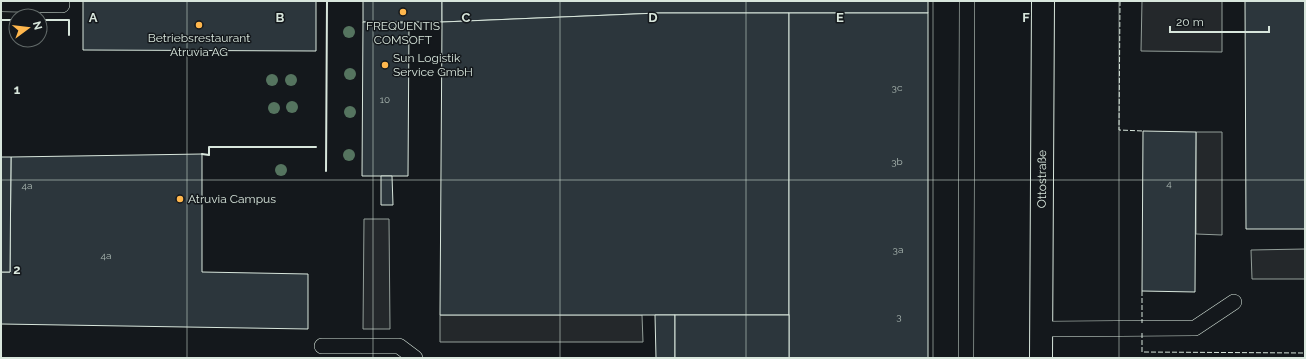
<svg xmlns="http://www.w3.org/2000/svg" width="1306" height="359" font-family="Raleway,sans-serif">
<rect width="100%" height="100%" fill="#14181c"/>
<g fill="#24282b" stroke="#939e99">
<polygon points="1142,1 1222,1 1222,52 1141,51"/>
<polygon points="1196,132 1222,132 1222,235 1196,234"/>
<polygon points="364,219 389,219 390,329 363,329"/>
<polygon points="1305,249 1305,279 1252,279 1251,250"/>
<polygon points="440,315 642,315 643,342 440,342"/>
</g>
<g fill="#2c363c" stroke="#d8e6dc">
<polygon points="83,1 316,1 316,51 83,50"/>
<rect x="363" y="1" width="79" height="21"/>
<polygon points="442,1 928,1 928,13 658,13 442,22"/>
<polygon points="1245,1 1305,1 1305,229 1246,229"/>
<polygon points="658,13 789,13 789,315 440,315 442,22"/>
<rect x="789" y="13" width="139" height="345"/>
<polygon points="363,22 409,23 408,176 362,176"/>
<polygon points="1143,131 1196,132 1195,292 1142,291"/>
<polygon points="202,154 202,272 308,274 308,329 1,324 1,272 10,272 11,157"/>
<polygon points="1,157 11,157 10,272 1,272"/>
<polygon points="381,176 392,176 393,205 381,205"/>
<polygon points="655,315 675,315 675,358 656,358"/>
<rect x="675" y="315" width="114" height="43"/>
</g>
<g fill="none" stroke-linecap="round" stroke-linejoin="round">
<defs>
<g id="lane">
<polyline points="1,4 62,5 62,1"/>
<polyline points="1042,329 1195,328 1234,302"/>
<polyline points="322,346 399,346 415,358"/>
<polyline points="966,358 967,1"/>
</g>
<g id="secondary">
<path id="s1" d="M1041,358L1043,1"/>
</g>
</defs>
<use href="#lane" stroke="#d8e6dc" stroke-width="16"/>
<use href="#secondary" stroke="#d8e6dc" stroke-width="24"/>
<use href="#lane" stroke="#14181c" stroke-width="15"/>
<use href="#secondary" stroke="#14181c" stroke-width="22"/>
<g stroke="#d8e6dc" stroke-width="1" stroke-dasharray="5 2" stroke-linecap="butt">
<polyline points="1120,1 1119,130 1143,131"/>
<polyline points="1142,291 1142,323"/>
<polyline points="1142,333 1142,352 1305,353"/>
</g>
<g stroke="#d8e6dc" stroke-width="2">
<polyline points="1,20 16,20"/>
<polyline points="40,20 69,20 69,35"/>
<polyline points="202,154 209,155 209,147 316,147"/>
<polyline points="326,171 327,1"/>
</g>
</g>
<g fill="#55745f">
<circle cx="349" cy="32" r="6"/>
<circle cx="350" cy="74" r="6"/>
<circle cx="272" cy="80" r="6"/>
<circle cx="291" cy="80" r="6"/>
<circle cx="292" cy="107" r="6"/>
<circle cx="274" cy="108" r="6"/>
<circle cx="350" cy="112" r="6"/>
<circle cx="349" cy="155" r="6"/>
<circle cx="281" cy="170" r="6"/>
</g>
<path fill="none" stroke="#d8e6dc" stroke-width="1" stroke-opacity="0.55" d="M187,1V358M373,1V358M560,1V358M746,1V358M933,1V358M1119,1V358M1,180H1305"/>
<g fill="#ffb74d" stroke="#14181c" stroke-width="1.5">
<circle cx="403" cy="12" r="4"/>
<circle cx="199" cy="25" r="4"/>
<circle cx="385" cy="65" r="4"/>
<circle cx="180" cy="199" r="4"/>
</g>
<g text-anchor="middle" dominant-baseline="central" stroke-width="3" stroke-linejoin="round" paint-order="stroke">
<g font-size="10" fill="#adbab4">
<text x="897" y="87">3c</text>
<text x="385" y="99">10</text>
<text x="897" y="161">3b</text>
<text x="1169" y="183">4</text>
<text x="27" y="185">4a</text>
<text x="898" y="249">3a</text>
<text x="106" y="255">4a</text>
<text x="899" y="316">3</text>
</g>
<g font-size="12" fill="#d8e6dc" stroke="#14181c">
<text x="403" y="26">FREQUENTIS<tspan x="403" dy="14">COMSOFT</tspan></text>
<text x="199" y="38">Betriebsrestaurant<tspan x="199" dy="14">Atruvia AG</tspan></text>
<text x="393" y="58" text-anchor="start">Sun Logistik<tspan x="393" dy="14">Service GmbH</tspan></text>
<text x="188" y="199" text-anchor="start">Atruvia Campus</text>
</g>
<g font-size="12" fill="#d8e6dc" stroke="#14181c">
<text stroke="none"><textPath href="#s1" startOffset="179">Ottostraße</textPath></text>
</g>
</g>
<g font-size="13" text-anchor="middle" font-weight="bold" fill="#d8e6dc" stroke="#14181c" stroke-width="3" stroke-linejoin="round" paint-order="stroke">
<text x="93" y="22">A</text>
<text x="280" y="22">B</text>
<text x="466" y="22">C</text>
<text x="653" y="22">D</text>
<text x="840" y="22">E</text>
<text x="1026" y="22">F</text>
<text x="17" y="94">1</text>
<text x="17" y="274">2</text>
</g>
<rect width="1306" height="359" fill="none" stroke="#d8e6dc" stroke-width="4"/>
<g transform="translate(28 28) rotate(75)"><circle r="19" fill="#14181c" stroke="#626a69"/>
<path d="M0-3L7 15L0 10L-7 15Z" fill="#ffb74d"/>
<text y="-6" font-size="11" font-weight="bold" text-anchor="middle" fill="#d8e6dc">N</text>
</g>
<path d="M1170 26v6h99v-6" fill="none" stroke="#d8e6dc" stroke-width="2"/>
<text x="1176" y="26" font-size="12" fill="#d8e6dc" stroke="#14181c" stroke-width="3" paint-order="stroke">20 m</text>
</svg>
